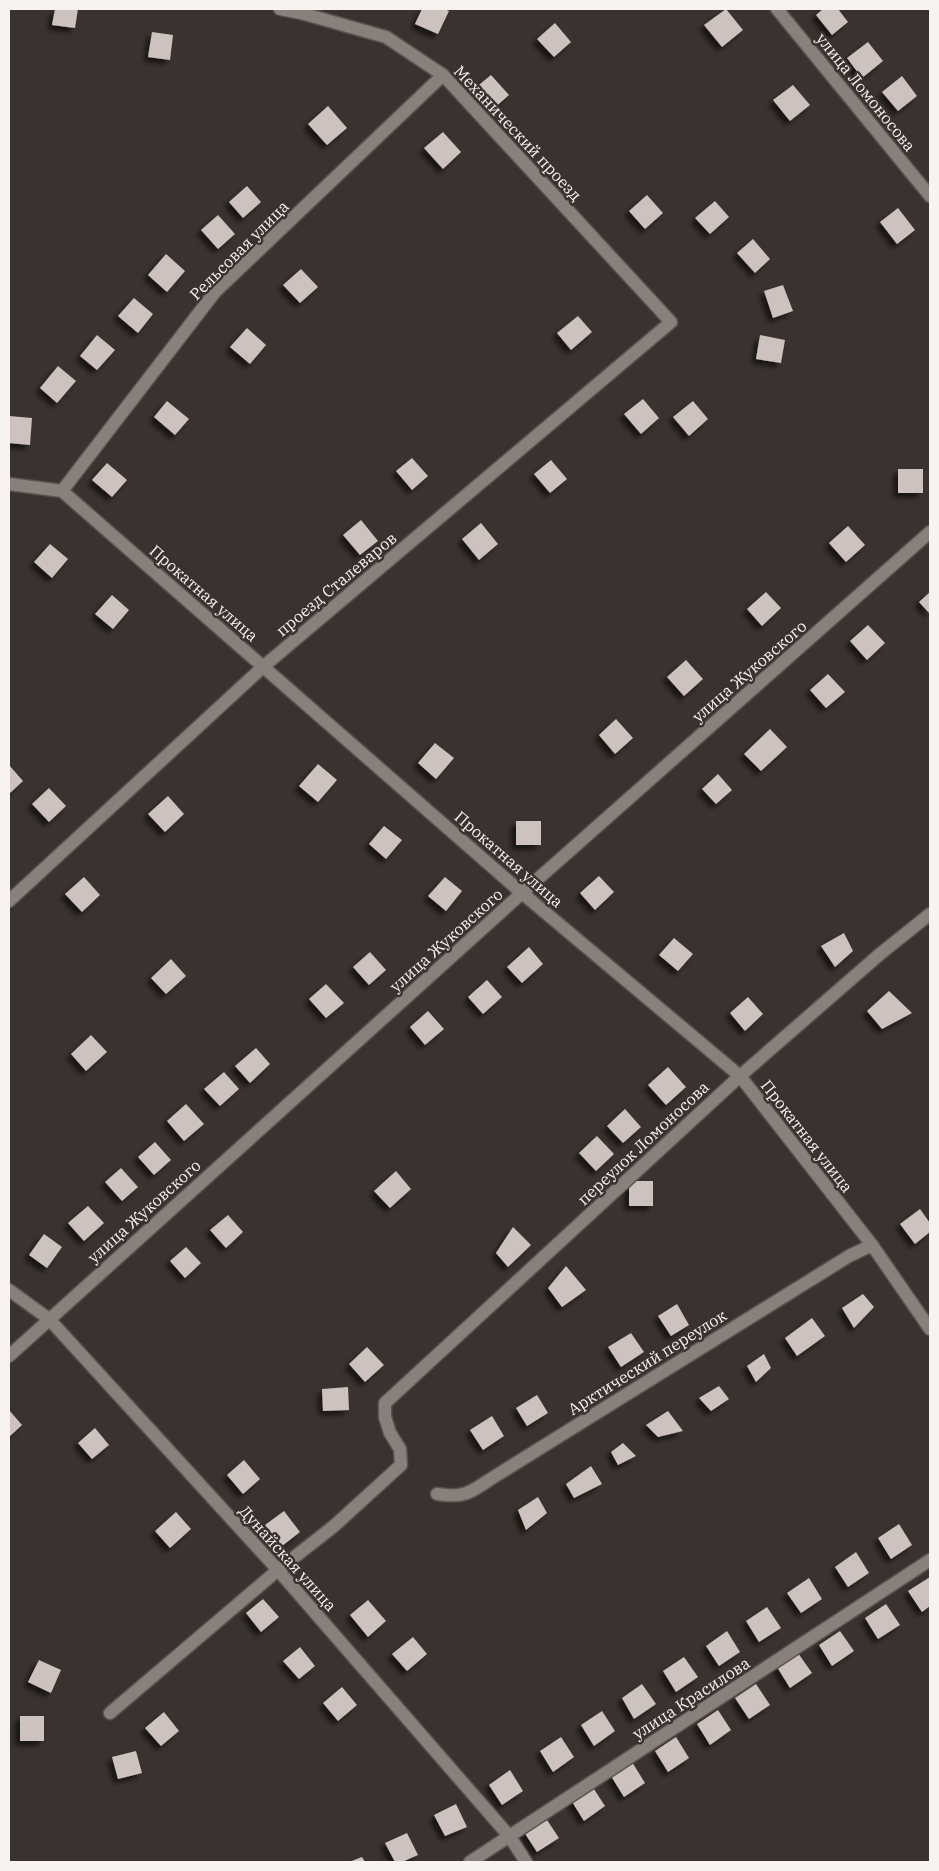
<svg xmlns="http://www.w3.org/2000/svg" width="939" height="1871" font-family="'IBM Plex Serif',serif">
<defs>
<filter id="shadow"><feDropShadow dx="-4.5" dy="4.5" stdDeviation="2.5" flood-color="#0009"/></filter>
</defs>
<rect width="100%" height="100%" fill="#3a322e"/>
<g fill="#cdc2be" filter="url(#shadow)">
<polygon points="55,9 78,9 75,28 52,25"/>
<polygon points="422,9 444,9 449,11 438,34 415,24"/>
<polygon points="726,9 743,30 722,47 704,25"/>
<polygon points="823,9 838,9 848,22 832,35 816,15"/>
<polygon points="555,23 571,42 554,57 537,39"/>
<polygon points="152,32 173,35 170,60 148,57"/>
<polygon points="868,42 883,61 862,78 847,58"/>
<polygon points="491,75 509,95 492,110 474,89"/>
<polygon points="902,76 917,96 898,111 882,92"/>
<polygon points="793,85 810,105 790,121 773,100"/>
<polygon points="328,106 347,128 327,145 308,124"/>
<polygon points="443,132 461,152 443,169 424,148"/>
<polygon points="247,186 261,202 243,218 229,202"/>
<polygon points="647,195 663,213 645,229 629,211"/>
<polygon points="715,201 729,217 710,234 695,218"/>
<polygon points="898,208 915,230 897,244 880,222"/>
<polygon points="218,215 235,234 218,249 201,230"/>
<polygon points="753,239 770,259 755,273 737,253"/>
<polygon points="166,254 185,271 167,292 148,275"/>
<polygon points="301,269 318,287 300,303 283,285"/>
<polygon points="783,285 793,311 773,318 764,291"/>
<polygon points="134,298 153,314 138,333 118,316"/>
<polygon points="578,316 592,332 571,350 557,333"/>
<polygon points="247,328 266,345 250,364 230,347"/>
<polygon points="97,335 115,350 97,370 80,356"/>
<polygon points="760,335 785,340 781,363 756,359"/>
<polygon points="58,366 76,381 57,403 40,388"/>
<polygon points="643,399 659,418 641,434 624,414"/>
<polygon points="167,401 189,419 175,435 154,417"/>
<polygon points="693,401 708,419 689,436 673,417"/>
<polygon points="9,416 32,418 30,445 9,443"/>
<polygon points="412,458 428,476 412,490 396,471"/>
<polygon points="551,460 567,479 550,493 534,474"/>
<polygon points="107,463 127,480 112,497 92,480"/>
<rect x="898" y="469" width="25" height="24"/>
<polygon points="361,520 378,541 360,555 343,535"/>
<polygon points="481,523 498,544 479,560 462,539"/>
<polygon points="848,526 865,545 846,562 829,543"/>
<polygon points="50,544 68,559 52,578 34,562"/>
<polygon points="766,592 781,608 762,626 747,609"/>
<polygon points="930,592 930,614 919,602"/>
<polygon points="112,595 129,610 113,629 95,614"/>
<polygon points="868,625 885,643 867,660 850,641"/>
<polygon points="686,660 703,679 684,696 667,677"/>
<polygon points="828,674 845,692 826,708 810,690"/>
<polygon points="616,719 633,738 615,754 599,735"/>
<polygon points="770,729 787,747 761,771 744,754"/>
<polygon points="435,743 454,758 436,779 418,763"/>
<polygon points="318,764 337,780 318,802 299,786"/>
<polygon points="9,765 23,781 9,794"/>
<polygon points="718,774 732,790 716,804 702,789"/>
<polygon points="49,788 66,806 49,822 32,804"/>
<polygon points="168,796 184,814 165,832 148,814"/>
<rect x="516" y="821" width="25" height="24"/>
<polygon points="384,826 402,840 386,859 369,844"/>
<polygon points="599,876 614,892 595,910 580,893"/>
<polygon points="84,877 100,895 82,912 65,894"/>
<polygon points="445,877 462,891 446,911 428,896"/>
<polygon points="844,933 853,951 835,967 821,946"/>
<polygon points="674,938 693,954 678,971 659,955"/>
<polygon points="529,947 543,964 522,983 507,967"/>
<polygon points="370,952 386,970 369,985 353,967"/>
<polygon points="171,959 186,976 166,994 151,978"/>
<polygon points="487,980 502,997 483,1014 468,997"/>
<polygon points="326,984 344,1003 326,1018 309,999"/>
<polygon points="889,991 912,1013 882,1029 867,1011"/>
<polygon points="748,997 763,1014 745,1031 730,1013"/>
<polygon points="428,1011 444,1029 425,1045 410,1027"/>
<polygon points="91,1035 107,1052 86,1071 71,1054"/>
<polygon points="256,1048 270,1064 250,1083 235,1066"/>
<polygon points="668,1067 686,1087 666,1105 648,1085"/>
<polygon points="224,1072 239,1089 220,1106 204,1089"/>
<polygon points="186,1104 204,1124 184,1141 167,1121"/>
<polygon points="625,1109 641,1127 623,1143 607,1126"/>
<polygon points="597,1136 614,1154 596,1171 579,1153"/>
<polygon points="155,1142 171,1160 154,1175 138,1157"/>
<polygon points="121,1168 138,1187 122,1201 105,1182"/>
<polygon points="396,1171 411,1189 390,1208 374,1191"/>
<rect x="629" y="1181" width="24" height="25"/>
<polygon points="88,1206 104,1223 84,1241 68,1223"/>
<polygon points="920,1209 930,1223 930,1232 915,1244 900,1224"/>
<polygon points="228,1215 243,1232 226,1248 210,1230"/>
<polygon points="513,1227 531,1245 508,1267 496,1253"/>
<polygon points="44,1234 62,1247 47,1268 29,1255"/>
<polygon points="186,1247 201,1263 185,1278 170,1261"/>
<polygon points="566,1266 586,1290 562,1307 548,1288"/>
<polygon points="863,1294 874,1307 854,1328 842,1308"/>
<polygon points="677,1304 689,1325 671,1336 658,1316"/>
<polygon points="812,1318 825,1336 797,1356 785,1338"/>
<polygon points="631,1333 644,1352 621,1367 608,1347"/>
<polygon points="367,1347 384,1365 365,1382 349,1364"/>
<polygon points="764,1354 771,1368 756,1382 747,1366"/>
<polygon points="719,1386 729,1399 711,1411 699,1398"/>
<polygon points="348,1387 349,1410 323,1411 322,1389"/>
<polygon points="537,1395 548,1413 527,1426 516,1408"/>
<polygon points="9,1410 22,1425 9,1437"/>
<polygon points="668,1411 683,1431 658,1437 646,1425"/>
<polygon points="492,1416 504,1436 483,1450 470,1430"/>
<polygon points="95,1428 109,1445 92,1459 78,1443"/>
<polygon points="623,1443 636,1456 618,1465 611,1452"/>
<polygon points="244,1460 260,1479 243,1494 227,1475"/>
<polygon points="591,1466 602,1484 574,1498 566,1484"/>
<polygon points="538,1497 547,1513 526,1530 518,1510"/>
<polygon points="284,1511 300,1532 282,1546 265,1525"/>
<polygon points="176,1512 191,1529 170,1548 155,1531"/>
<polygon points="899,1524 912,1545 891,1559 878,1538"/>
<polygon points="856,1552 869,1573 848,1587 835,1567"/>
<polygon points="930,1577 930,1606 922,1612 908,1591"/>
<polygon points="809,1578 822,1599 801,1613 787,1593"/>
<polygon points="263,1599 279,1617 261,1632 246,1613"/>
<polygon points="368,1600 386,1621 368,1637 350,1615"/>
<polygon points="886,1604 900,1625 878,1639 865,1618"/>
<polygon points="767,1607 781,1628 759,1642 746,1621"/>
<polygon points="727,1631 740,1652 719,1666 706,1646"/>
<polygon points="840,1631 854,1651 832,1666 819,1645"/>
<polygon points="413,1637 427,1654 407,1671 392,1654"/>
<polygon points="300,1647 315,1666 299,1679 283,1661"/>
<polygon points="798,1653 812,1673 790,1688 777,1667"/>
<polygon points="684,1657 698,1677 676,1692 663,1671"/>
<polygon points="39,1660 61,1670 51,1693 28,1682"/>
<polygon points="642,1684 656,1704 634,1719 622,1698"/>
<polygon points="756,1684 770,1705 749,1719 735,1698"/>
<polygon points="342,1687 357,1705 338,1721 323,1703"/>
<polygon points="718,1710 731,1730 710,1745 697,1724"/>
<polygon points="602,1711 615,1731 594,1746 581,1725"/>
<polygon points="164,1712 179,1731 161,1746 145,1728"/>
<rect x="20" y="1716" width="24" height="25"/>
<polygon points="561,1737 574,1757 553,1772 540,1751"/>
<polygon points="676,1737 689,1758 668,1772 655,1751"/>
<polygon points="136,1751 142,1773 118,1779 112,1757"/>
<polygon points="632,1762 645,1783 624,1797 611,1776"/>
<polygon points="510,1770 523,1791 502,1805 489,1785"/>
<polygon points="592,1786 605,1806 584,1821 571,1800"/>
<polygon points="456,1804 467,1827 445,1836 434,1815"/>
<polygon points="545,1817 559,1838 537,1852 524,1832"/>
<polygon points="407,1833 418,1855 402,1862 395,1862 385,1843"/>
<polygon points="362,1857 365,1862 349,1862"/>
</g>
<g fill="none" stroke-linecap="round" stroke-linejoin="round">
<defs>
<g id="minor">
<polyline points="777,9 930,196"/>
<polyline points="9,484 62,491 522,893 740,1076 872,1245 930,1329"/>
<polyline points="62,491 215,292 443,75"/>
<polyline points="9,901 264,666 671,322 443,75 386,37 301,13 280,9"/>
<polyline points="9,1290 49,1319 278,1570 510,1837 526,1862"/>
<polyline points="9,1356 522,893 930,532"/>
<path d="M437,1494C461,1498 469,1494 489,1480L849,1256L872,1245"/>
<polyline points="110,1713 278,1570 334,1526 401,1465 400,1449 390,1433 385,1417 385,1403 740,1076 880,954 930,914"/>
<polyline points="470,1862 930,1560"/>
</g>
</defs>
<use href="#minor" stroke="#59524f" stroke-width="15"/>
<use href="#minor" stroke="#89807b" stroke-width="12"/>
</g>
<g text-anchor="middle" dominant-baseline="central" stroke-width="5" stroke-linejoin="round" paint-order="stroke">
<g font-size="16" fill="#f8f3f0" stroke="#3a322e">
<text transform="translate(866 92) rotate(51)">улица Ломоносова</text>
<text transform="translate(518 133) rotate(47)">Механический проезд</text>
<text transform="translate(239 250) rotate(-45)">Рельсовая улица</text>
<text transform="translate(336 584) rotate(-40)">проезд Сталеваров</text>
<text transform="translate(204 593) rotate(41)">Прокатная улица</text>
<text transform="translate(749 671) rotate(-41)">улица Жуковского</text>
<text transform="translate(509 859) rotate(41)">Прокатная улица</text>
<text transform="translate(446 940) rotate(-42)">улица Жуковского</text>
<text transform="translate(807 1136) rotate(52)">Прокатная улица</text>
<text transform="translate(643 1143) rotate(-43)">переулок Ломоносова</text>
<text transform="translate(144 1211) rotate(-42)">улица Жуковского</text>
<text transform="translate(647 1362) rotate(-32)">Арктический переулок</text>
<text transform="translate(288 1558) rotate(48)">Дунайская улица</text>
<text transform="translate(691 1698) rotate(-33)">улица Красилова</text>
</g>
</g>
<rect width="939" height="1871" fill="none" stroke="#f8f3f0" stroke-width="20"/>
</svg>
